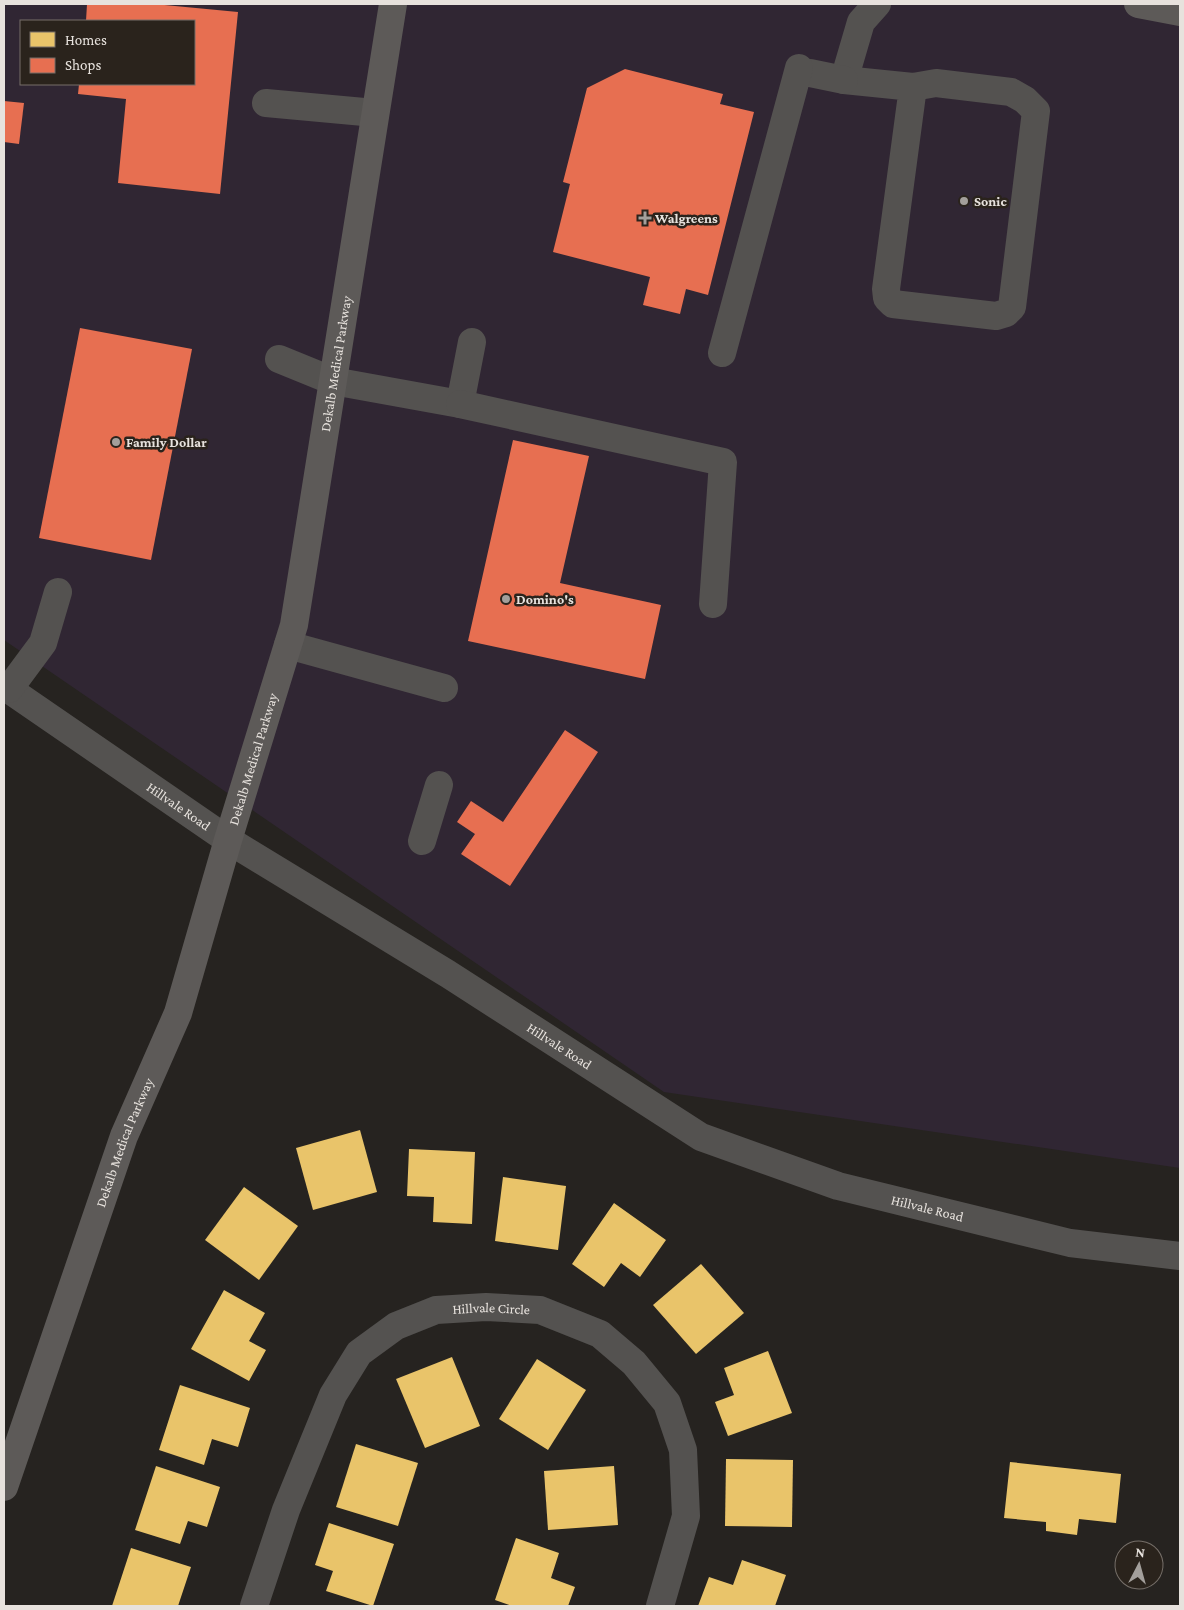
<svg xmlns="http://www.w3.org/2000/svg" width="1184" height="1610" font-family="'Crimson Pro',serif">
<rect width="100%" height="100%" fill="#262320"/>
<path fill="#302633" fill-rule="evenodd" d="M4,4H1180V1168L664,1092L4,640ZM21,21H194V84H21Z"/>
<g fill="#e9c46a">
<polygon points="360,1130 377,1192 313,1210 296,1148"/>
<polygon points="409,1149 475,1152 472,1224 433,1222 434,1197 407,1196"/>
<polygon points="503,1177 566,1186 558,1250 495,1241"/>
<polygon points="244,1187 298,1226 259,1280 205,1240"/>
<polygon points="614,1203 666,1240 640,1277 621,1263 604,1287 572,1264"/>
<polygon points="701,1264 744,1313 696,1354 653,1305"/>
<polygon points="224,1290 265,1313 249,1341 266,1350 249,1381 191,1349"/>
<polygon points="768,1351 792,1413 728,1436 715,1402 734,1395 724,1368"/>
<polygon points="452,1357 480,1426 425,1448 396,1379"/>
<polygon points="537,1359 586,1390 548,1450 499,1419"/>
<polygon points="180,1385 250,1408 238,1447 212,1439 204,1465 159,1450"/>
<polygon points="356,1444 418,1463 398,1526 336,1507"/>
<polygon points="726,1459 793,1460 792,1527 725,1526"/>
<polygon points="1010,1462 1121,1474 1116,1523 1079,1519 1077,1535 1046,1531 1046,1522 1004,1518"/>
<polygon points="156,1466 220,1487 207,1527 188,1521 180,1544 135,1530"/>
<polygon points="614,1466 618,1525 548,1530 544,1471"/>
<polygon points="329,1523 394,1544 373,1606 326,1591 333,1571 315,1565"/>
<polygon points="516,1538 559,1553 551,1578 575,1587 568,1606 512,1606 495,1600"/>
<polygon points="131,1548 191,1567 178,1606 112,1606"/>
<polygon points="742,1560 786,1575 775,1606 698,1606 709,1577 733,1585"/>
</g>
<g fill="#e76f51">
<polygon points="87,4 154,4 238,12 220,194 118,183 126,99 78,94 79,84 194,84 194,21 86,21"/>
<polygon points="625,69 723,94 720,104 754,112 708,295 686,289 680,314 643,305 650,277 553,252 570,184 563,182 587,88"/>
<polygon points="4,101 24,103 19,144 4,142"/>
<polygon points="80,328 192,349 151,560 39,538"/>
<polygon points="513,440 589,456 560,583 661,605 645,679 468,641"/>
<polygon points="565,730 598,752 510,886 461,854 475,834 457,822 471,801 503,822"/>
</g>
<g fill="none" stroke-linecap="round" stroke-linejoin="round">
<g stroke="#545250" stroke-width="28">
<polyline points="877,4 861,22 844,80 913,87 936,83 1011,92 1025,100 1036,111 1012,307 1006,313 996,316 893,304 887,298 886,289 913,87"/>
<polyline points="810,73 844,80"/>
<polyline points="266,103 375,113"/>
<polyline points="722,353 799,68"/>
<polyline points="279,359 333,381 460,404 472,342"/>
<polyline points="460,404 723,462 713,604"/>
<polyline points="288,645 444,688"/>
<path id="s1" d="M4,686L228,840L448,974L701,1137L838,1186L1070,1243L1180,1256"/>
<polyline points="9,689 43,643 58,592"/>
<polyline points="422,841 439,785"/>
<path id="s2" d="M254,1606L286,1510L333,1395L359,1353L396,1326L436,1310L486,1307L540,1310L600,1334L634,1363L667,1403L683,1450L686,1516L660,1606"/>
</g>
<g stroke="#5d5a58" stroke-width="28">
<polyline points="1138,4 1180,12"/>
<path id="s3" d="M4,1487L124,1136L178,1013L228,840L294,625L393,4"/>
</g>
</g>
<g fill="#a39f9b" stroke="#2a231c" stroke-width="2">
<circle cx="964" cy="201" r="5"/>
<path d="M642.5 210.5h5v5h5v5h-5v5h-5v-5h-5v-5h5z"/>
<circle cx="116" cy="442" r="5"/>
<circle cx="506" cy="599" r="5"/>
</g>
<g text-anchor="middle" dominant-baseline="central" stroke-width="5" stroke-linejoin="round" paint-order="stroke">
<g font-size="14" font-weight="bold" fill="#e7e2dd" stroke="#2a231c" text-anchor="start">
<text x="974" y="201">Sonic</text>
<text x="655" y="218">Walgreens</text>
<text x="126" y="442">Family Dollar</text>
<text x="516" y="599">Domino's</text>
</g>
<g font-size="14" fill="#e7e2dd" stroke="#2a231c">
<text stroke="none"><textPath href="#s3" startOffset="1175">Dekalb Medical Parkway</textPath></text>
<text stroke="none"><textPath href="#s3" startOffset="770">Dekalb Medical Parkway</textPath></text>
<text stroke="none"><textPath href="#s1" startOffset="212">Hillvale Road</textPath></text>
<text stroke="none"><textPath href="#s1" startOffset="662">Hillvale Road</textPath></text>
<text stroke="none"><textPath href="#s3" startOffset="365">Dekalb Medical Parkway</textPath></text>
<text stroke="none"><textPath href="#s1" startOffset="1068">Hillvale Road</textPath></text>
<text stroke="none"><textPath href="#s2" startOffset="419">Hillvale Circle</textPath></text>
</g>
</g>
<rect width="1184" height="1610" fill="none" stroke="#e7e2dd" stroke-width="10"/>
<rect x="20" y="20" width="175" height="65" fill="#2a231c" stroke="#766f69"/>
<rect x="30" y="32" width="25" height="15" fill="#e9c46a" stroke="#766f69"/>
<text x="65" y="45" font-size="15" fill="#e7e2dd">Homes</text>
<rect x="30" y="58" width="25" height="15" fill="#e76f51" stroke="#766f69"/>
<text x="65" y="70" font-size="15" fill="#e7e2dd">Shops</text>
<g transform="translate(1139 1565) rotate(6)"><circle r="24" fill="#2a231c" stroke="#766f69"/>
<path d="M0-4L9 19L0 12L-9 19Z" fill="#a39f9b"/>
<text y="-8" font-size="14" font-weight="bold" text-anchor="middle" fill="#e7e2dd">N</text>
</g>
</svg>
